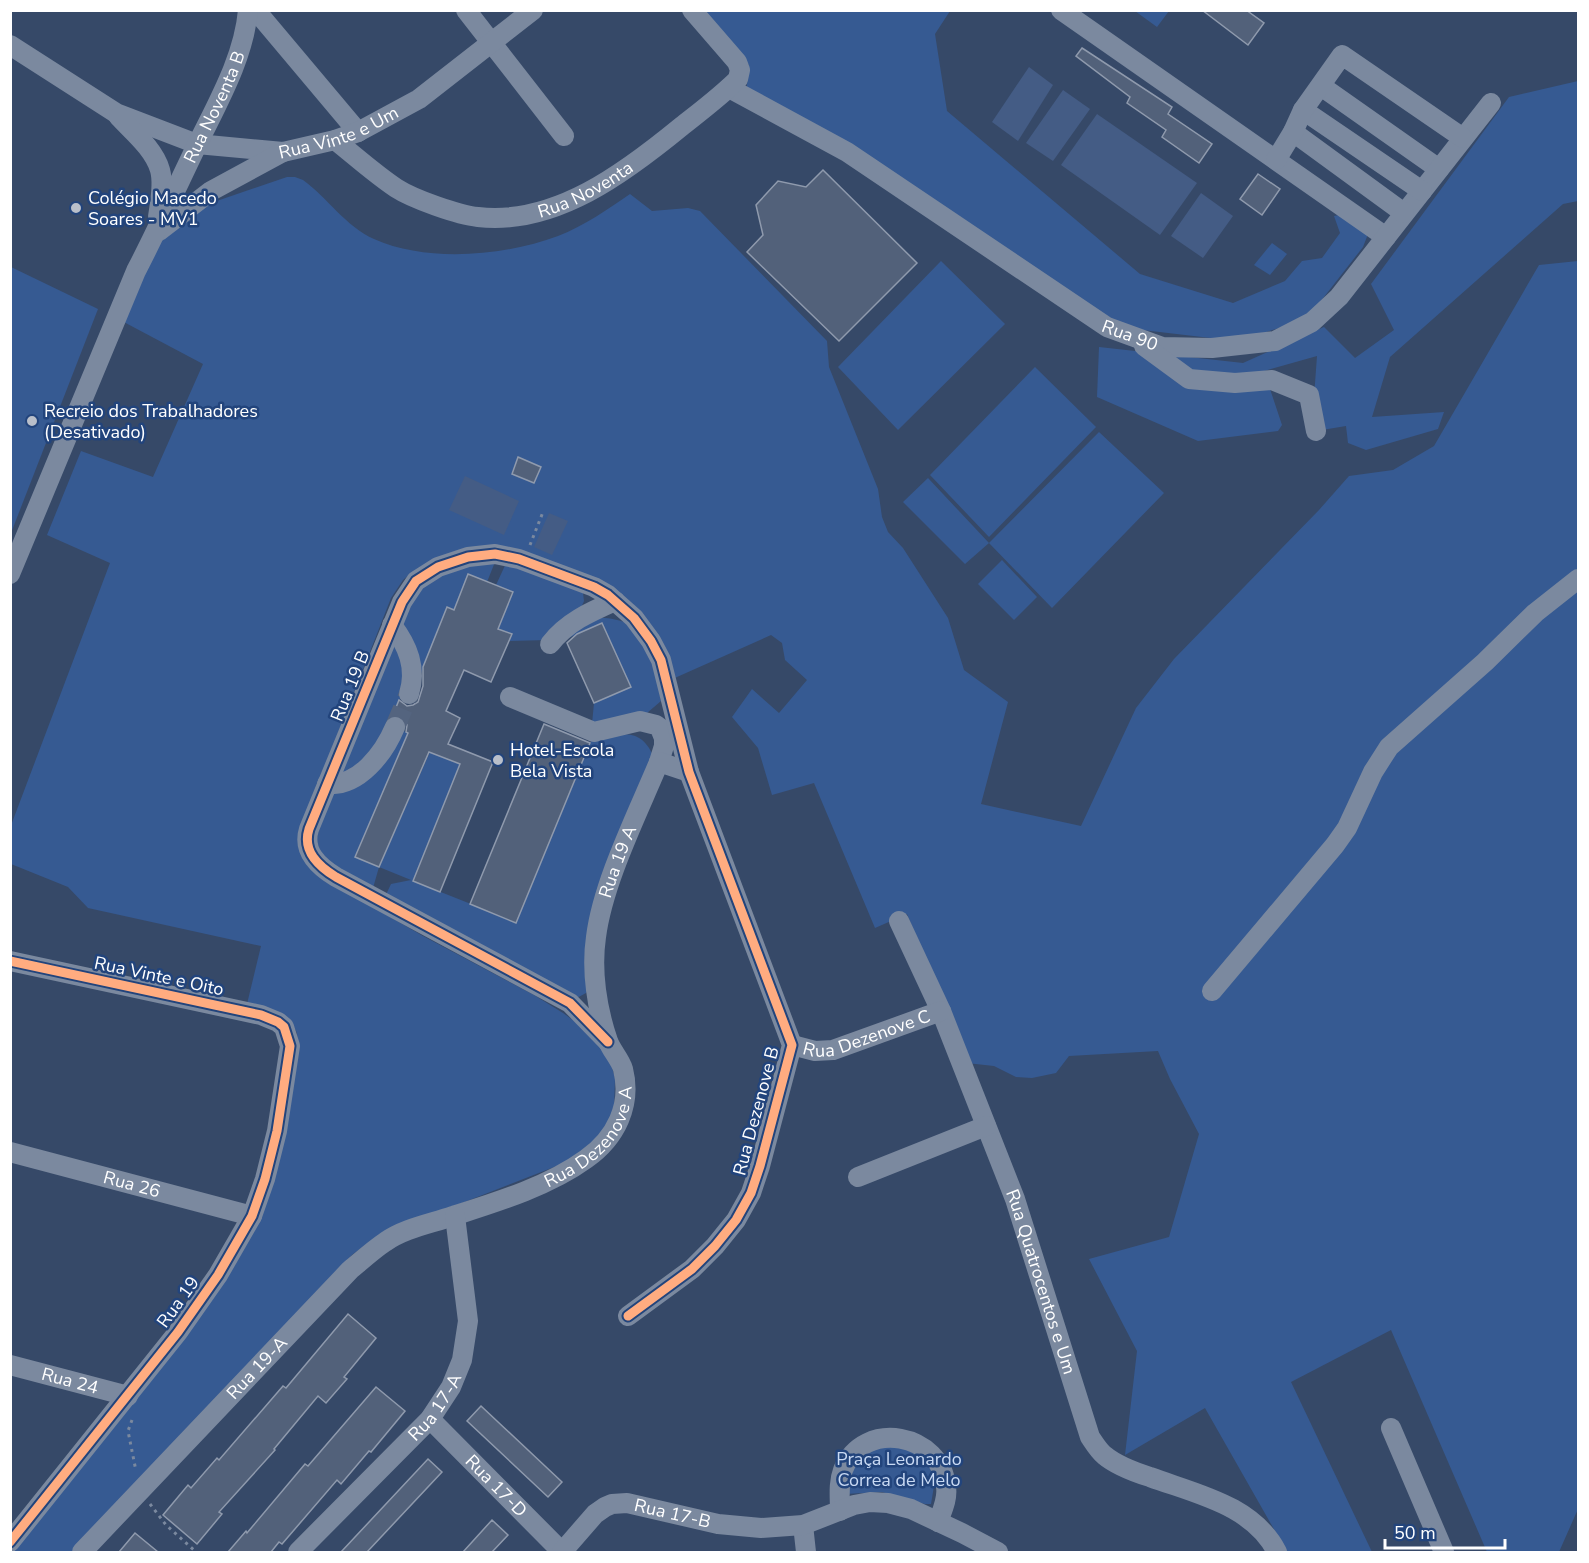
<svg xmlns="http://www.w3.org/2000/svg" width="1589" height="1563" font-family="'Nunito Sans',sans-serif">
<rect width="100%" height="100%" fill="#364968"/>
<g fill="#365a92">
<polygon points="701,11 950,11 935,34 947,111 1140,274 1233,303 1285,281 1302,261 1322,258 1340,233 1334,216 1349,213 1368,234 1363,247 1306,320 1236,341 1100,325 746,94 749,65"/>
<polygon points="1135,11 1169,11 1157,27"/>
<polygon points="1578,81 1578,201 1563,204 1390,357 1372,417 1444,412 1438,429 1366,450 1348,443 1346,426 1316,431 1314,397 1317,356 1264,371 1282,425 1278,431 1198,441 1097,397 1099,347 1243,363 1324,327 1355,358 1394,330 1371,284 1509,97"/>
<path d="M287,177H295L303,180C328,198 345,226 374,239C428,263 504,256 558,236C584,226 608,209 630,194L652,211L688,208L700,211L827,341L829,367L878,489L882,517L888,532L903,548L948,618L964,670L1008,702L981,804L1081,826L1136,708L1174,659L1319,510L1349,476L1393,470L1434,446L1539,265L1578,261V1509L1559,1552H1487L1391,1330L1291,1382L1372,1552H1287L1205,1408L1125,1455L1137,1351L1089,1259L1169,1237L1199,1134L1170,1079L1158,1051L1069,1056L1056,1073L1032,1078L1016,1077L994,1066L967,1063L907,914L875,928L814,783L772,795L758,748L732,717L752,689L779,713L807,680L785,660L782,643L771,635L668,681L639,621L508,553L411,573L403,580L391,598L305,818L303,857L308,866L321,877L423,936L534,995L563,1013L584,1028L600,1043L610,1060L615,1078L614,1112L607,1126L597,1138L567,1162L380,1235L353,1254L333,1274L73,1552H11L132,1401L222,1279L298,1047L297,1033L291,1021L247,1004L261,946L88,908L68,887L11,864L10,828L110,563L47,535L81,451L153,477L203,364L120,320L161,238L208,204Z"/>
<polygon points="1272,243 1287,254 1270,275 1254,265"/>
<polygon points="941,261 1005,324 898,430 838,367"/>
<polygon points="11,267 98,309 11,533"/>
<polygon points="1035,367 1096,427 989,537 930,475"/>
<polygon points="1099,432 1164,493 1052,608 989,543 965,564 903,502 928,478 989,543"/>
<path d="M497,557L487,582L468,575L454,610L447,608L412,696L403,692L389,724L408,733L355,857L379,867L430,752L460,764L413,881L516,922L592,739C618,735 639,725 653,755L625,836L591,987L586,993L575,999L383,901L391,884L411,880L379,867L371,895L316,859L313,824L419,581Z"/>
<polygon points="508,559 583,593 584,601 581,608 547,640 509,641 511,634 498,629 513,593 496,585"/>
<polygon points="1002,560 1037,597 1014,620 978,584"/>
<path d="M599,618C615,617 641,625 649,641C654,654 658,686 661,701L647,713L592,724L594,703L630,687L602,624L566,639L563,635Z"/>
<polygon points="909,1445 937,1468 931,1504 925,1504 882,1492 845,1494 849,1466 869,1446"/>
</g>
<g fill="#445c85">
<polygon points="1029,67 1053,85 1018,141 992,122"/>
<polygon points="1063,90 1090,109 1053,161 1026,143"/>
<polygon points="1097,114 1197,183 1160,235 1061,165"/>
<polygon points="1201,193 1233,216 1203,258 1171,236"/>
<polygon points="465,476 519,501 504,535 449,510"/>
<polygon points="549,513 568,521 552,555 534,547"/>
</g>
<g fill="#52617a" stroke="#8f9aad" stroke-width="1.5">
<polygon points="1202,10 1246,10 1264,23 1248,45"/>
<polygon points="1082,48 1172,107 1168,114 1212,144 1199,163 1162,137 1166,130 1127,103 1130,97 1076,56"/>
<polygon points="823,170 917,263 839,341 747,252 763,235 756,205 778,181 806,187"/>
<polygon points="1258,174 1280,189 1262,215 1240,199"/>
<polygon points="518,457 541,467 534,483 512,474"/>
<polygon points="468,574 513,592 498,629 512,634 491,682 464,670 446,711 460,718 448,744 493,762 440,892 413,881 460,764 429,752 379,867 355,857 408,733 406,732 407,725 404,720 400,716 393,715 399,700 407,706 413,705 418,702 423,686 423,667 447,607 454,610"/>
<polygon points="602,623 631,687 594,703 567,643 577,634"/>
<polygon points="544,724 590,743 516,923 470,904"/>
<polygon points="348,1314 376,1338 344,1377 347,1379 326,1403 318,1396 274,1449 275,1450 219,1512 222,1514 197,1544 163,1515 188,1485 191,1488 217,1458 219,1460 283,1386 286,1388"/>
<polygon points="376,1387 405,1411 371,1452 369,1451 341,1484 337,1480 282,1544 279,1542 271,1552 228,1552 246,1531 247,1533 305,1464 308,1466"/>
<polygon points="481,1406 562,1482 548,1497 467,1421"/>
<polygon points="428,1459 442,1472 367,1552 341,1552"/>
<polygon points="492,1520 508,1535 492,1552 463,1552"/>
<polygon points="135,1533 158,1552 119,1552"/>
</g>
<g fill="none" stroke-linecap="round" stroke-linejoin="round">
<polyline stroke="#54647f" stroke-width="20" stroke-dasharray="20 10" stroke-linecap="butt" points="395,727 409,694"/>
<g stroke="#7b899f" stroke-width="3" stroke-dasharray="3 4.5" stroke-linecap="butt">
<polyline points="530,545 543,512"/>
<polyline points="132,1420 128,1431 136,1471"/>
<polyline points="150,1504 166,1525 196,1552"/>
</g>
<g stroke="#7b899f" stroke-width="20">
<polyline points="466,10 564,136"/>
<polyline points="1061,10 1386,237"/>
<polyline points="263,19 358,132"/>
<path id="s1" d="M10,45L116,113L197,144L283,152L335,140L358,132L419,99L533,10"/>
<polyline points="1321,86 1439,169"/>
<path id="s2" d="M729,88L847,152L1107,327L1162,347L1212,348L1275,341L1312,322L1339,297L1491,103"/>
<polyline points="1303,110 1422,191"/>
<path d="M119,117C133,132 154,149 160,170C164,184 160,202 158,217"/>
<polyline points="1293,132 1404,213"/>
<path id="s3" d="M335,140C355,156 375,174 396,188C413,199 458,215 478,217C555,226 626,172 682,126C701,111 721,96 738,79L740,70L737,62L692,10"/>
<polyline points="1276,160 1293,132 1303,110 1342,55 1463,138"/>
<polyline points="159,231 211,191 283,152"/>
<polyline points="1144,346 1189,379 1235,383 1272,380 1309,395 1316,431"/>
<path id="s4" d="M10,574L136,271C158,229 177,186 198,143C218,102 244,57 248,10"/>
<path d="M392,625C408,646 417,668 409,694"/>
<path d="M550,644C567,622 590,612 615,601"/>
<polyline points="510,697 594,732 640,721 656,725 660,728 664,738 664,746 659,762"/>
<path d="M327,784C359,787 384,753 395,727"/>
<path id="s5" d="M899,921L941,1011L1015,1199L1090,1437C1094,1443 1099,1451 1104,1455C1117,1466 1134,1472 1150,1477C1196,1494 1253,1505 1277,1552"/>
<polyline points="10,961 261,1015 278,1022 284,1027 290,1046 277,1131 265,1179 252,1216 218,1275 178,1332 10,1542"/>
<polyline points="1212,991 1335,845 1347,828 1373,772 1389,747 1485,662 1535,613 1578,579"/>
<path d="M608,1042L570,1003L336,877C318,866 302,851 309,829L402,602L416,581L438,567L468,557L495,554L519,559L594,587L608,595L634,618L651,641L661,660L689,772L792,1045L760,1166L751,1193L736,1220L715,1246L692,1269L628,1316"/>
<path id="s6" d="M792,1045L815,1051L833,1050L941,1011"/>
<path id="s7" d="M10,1152L252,1216"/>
<polyline points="858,1177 986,1126"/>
<path id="s8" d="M10,1365L128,1396"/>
<path id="s9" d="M430,1419L562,1552"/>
<polyline points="1391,1428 1444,1552"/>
<path d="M840,1511C840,1498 838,1483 843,1470C863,1418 942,1433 946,1487C948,1499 942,1511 938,1522"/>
<polyline points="803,1525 806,1552"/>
<path id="s10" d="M82,1552L350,1270C361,1261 373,1250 385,1242C405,1228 430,1224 453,1216C497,1202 549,1186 586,1159C616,1138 632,1105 623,1069C620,1059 611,1050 608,1041C597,1009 591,971 596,937C603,882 637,815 659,762L689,772"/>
<path id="s11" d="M298,1552L430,1419L451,1387L462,1360L468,1321L455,1216"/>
<path id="s12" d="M562,1552L595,1514L605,1507L612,1504L627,1503L718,1524L761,1528L803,1525L854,1505L870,1502L888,1503L911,1509L962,1533L998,1552"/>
</g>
<defs>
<g id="cycleway">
<polyline points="10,961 261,1015 278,1022 284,1027 290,1046 277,1131 265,1179 252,1216 218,1275 178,1332 10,1542"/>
<path d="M608,1042L570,1003L336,877C318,866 302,851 309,829L402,602L416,581L438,567L468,557L495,554L519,559L594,587L608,595L634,618L651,641L661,660L689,772L792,1045L760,1166L751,1193L736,1220L715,1246L692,1269L628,1316"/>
</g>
</defs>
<use href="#cycleway" stroke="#22447c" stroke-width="13"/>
<use href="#cycleway" stroke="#ffac80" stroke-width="9"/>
</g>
<g fill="#b9bfca" stroke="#22447c" stroke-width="2">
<circle cx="76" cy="208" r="6"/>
<circle cx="32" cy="421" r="6"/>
<circle cx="498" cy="760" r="6"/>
</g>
<g text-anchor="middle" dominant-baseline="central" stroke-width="5" stroke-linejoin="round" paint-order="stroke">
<g font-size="18" fill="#fff" stroke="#22447c">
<text stroke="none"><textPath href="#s4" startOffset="510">Rua Noventa B</textPath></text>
<text stroke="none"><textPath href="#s1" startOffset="358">Rua Vinte e Um</textPath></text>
<text stroke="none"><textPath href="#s3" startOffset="278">Rua Noventa</textPath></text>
<text stroke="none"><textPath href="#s2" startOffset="472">Rua 90</textPath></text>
<text transform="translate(350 686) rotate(-68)">Rua 19 B</text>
<text stroke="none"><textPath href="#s10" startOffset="972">Rua 19 A</textPath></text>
<text transform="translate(159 976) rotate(12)">Rua Vinte e Oito</text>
<text stroke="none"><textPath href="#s6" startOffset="78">Rua Dezenove C</textPath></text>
<text transform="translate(756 1111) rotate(-75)">Rua Dezenove B</text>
<text stroke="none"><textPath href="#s10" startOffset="672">Rua Dezenove A</textPath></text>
<text stroke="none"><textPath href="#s7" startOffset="126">Rua 26</textPath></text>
<text stroke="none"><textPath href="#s5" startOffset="388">Rua Quatrocentos e Um</textPath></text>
<text transform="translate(178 1302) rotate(-54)">Rua 19</text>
<text stroke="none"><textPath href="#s10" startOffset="254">Rua 19-A</textPath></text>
<text stroke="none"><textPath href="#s8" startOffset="62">Rua 24</textPath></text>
<text stroke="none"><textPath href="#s11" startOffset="200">Rua 17-A</textPath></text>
<text stroke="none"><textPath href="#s9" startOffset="94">Rua 17-D</textPath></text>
<text stroke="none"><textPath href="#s12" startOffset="132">Rua 17-B</textPath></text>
</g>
<g font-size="18" fill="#fff" stroke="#22447c" text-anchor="start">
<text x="88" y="198">Colégio Macedo<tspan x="88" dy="21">Soares - MV1</tspan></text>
<text x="44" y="411">Recreio dos Trabalhadores<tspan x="44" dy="21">(Desativado)</tspan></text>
<text x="510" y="750">Hotel-Escola<tspan x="510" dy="21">Bela Vista</tspan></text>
</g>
<g font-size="18" fill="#c9daf4" stroke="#22447c">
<text x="899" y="1459">Praça Leonardo<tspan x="899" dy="21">Correa de Melo</tspan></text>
</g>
</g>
<rect width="1589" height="1563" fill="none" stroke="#ffffff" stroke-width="24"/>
<path d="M1385 1539v9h120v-9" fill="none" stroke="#ffffff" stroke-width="3"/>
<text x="1394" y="1539" font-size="18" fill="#ffffff" stroke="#22447c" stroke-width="4.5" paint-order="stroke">50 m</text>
</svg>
